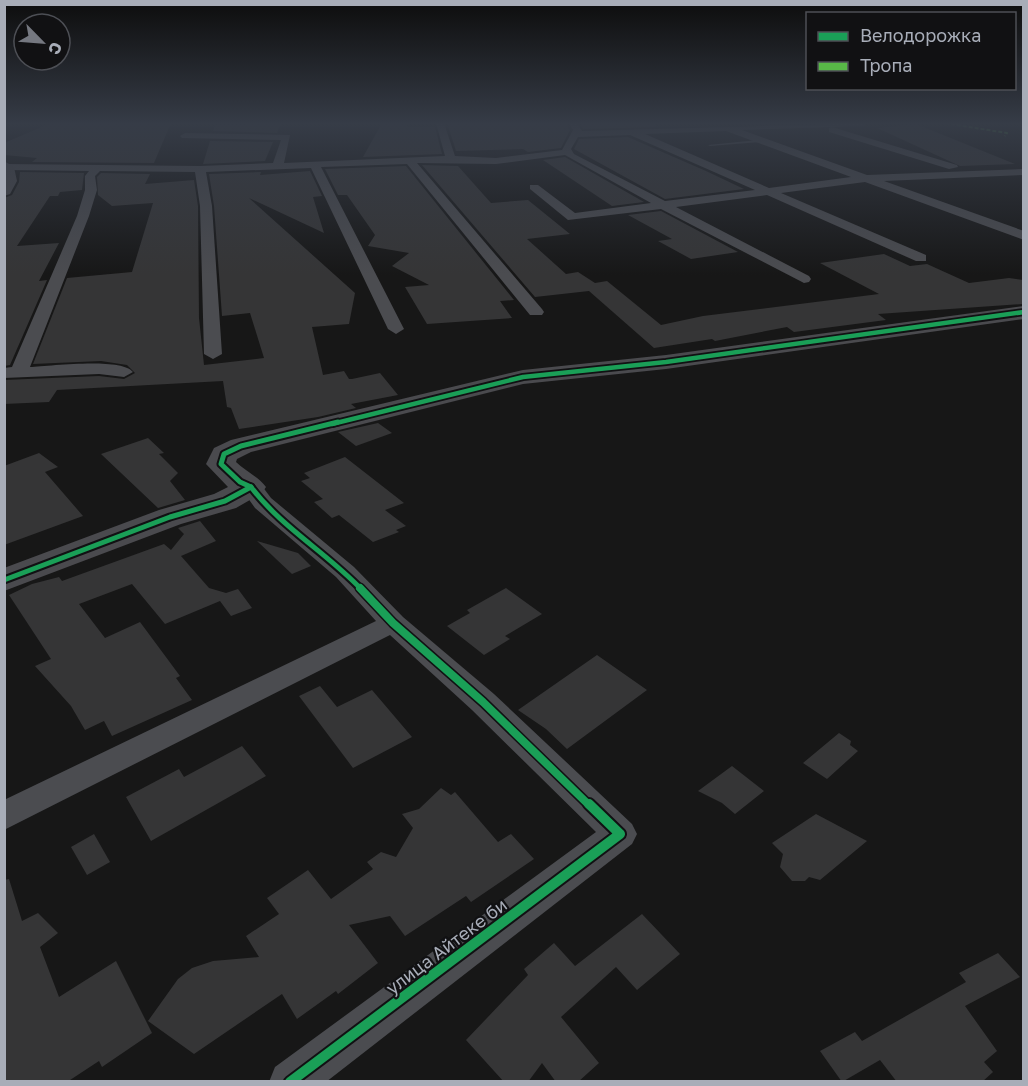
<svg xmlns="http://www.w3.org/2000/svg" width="1028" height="1086" font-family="'Golos Text',sans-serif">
<rect width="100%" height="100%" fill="#171717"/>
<g fill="#353536">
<polygon points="51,123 171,123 154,163 32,162 37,158 4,155 4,143"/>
<polygon points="281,123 277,133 213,131 215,125"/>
<polygon points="382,123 407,123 407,127 435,127 442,154 363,157"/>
<polygon points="447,123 566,124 570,130 561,148 528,152 523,149 456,151"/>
<polygon points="580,123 655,123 656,127 583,129"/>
<polygon points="914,124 921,126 1015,164 960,166 877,128"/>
<polygon points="628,137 706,171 744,189 665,199 574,149 579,139"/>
<polygon points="210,141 273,142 265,161 203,164"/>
<polygon points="565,157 644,202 612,206 543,160"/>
<polygon points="422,165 458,166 491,203 528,200 570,234 527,239 566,274 578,272 595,283 607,281 661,325 703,316 879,294 820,263 884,254 910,266 927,264 969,283 1009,278 1023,280 1023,304 878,314 886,320 794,332 787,327 715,341 712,339 654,348 589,291 535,297"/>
<polygon points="406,166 514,300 500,301 512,318 427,324 405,287 429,285 392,266 409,253 368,246 375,235 347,195 338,195 325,169"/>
<polygon points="310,171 322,196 313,197 324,233 249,198 355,293 349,324 312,327 323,375 344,371 349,379 352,379 380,373 398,395 351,404 356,408 318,417 239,429 231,408 227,407 223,381 57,390 49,402 4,404 4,380 99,376 124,379 135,373 127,365 101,361 33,364 67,278 132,272 153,203 112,206 98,195 97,177 101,173 150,174 145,184 194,180 198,206 199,318 204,365 264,358 250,313 222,316 214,206 209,174 261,172 260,175"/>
<polygon points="20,172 84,173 82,190 60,192 58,196 50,196 17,246 59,243 39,281 47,280 10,365 4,366 4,198 12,195 19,182"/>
<polygon points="661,211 738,252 691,259 658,241 672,239 628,215"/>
<polygon points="378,423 392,433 356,446 338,432"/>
<polygon points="148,438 164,453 159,454 178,473 170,481 185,500 158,508 101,454"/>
<polygon points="39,453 58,467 45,472 83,516 4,545 4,466"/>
<polygon points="345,457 404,503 385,510 406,526 396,530 399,532 373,542 339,515 332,518 314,502 323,499 301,481 310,478 304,473"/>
<polygon points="200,521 216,541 181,556 209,588 226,593 238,589 252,608 231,616 220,601 165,624 132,584 79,604 105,638 140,622 180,676 176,678 192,700 112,736 104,721 85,730 71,706 35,666 51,659 9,595 32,584 59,577 62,581 164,544 171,550 184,534 178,528"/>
<polygon points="257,541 298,553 311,566 292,574"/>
<polygon points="506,588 542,614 505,636 510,639 484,655 447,626 470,613 467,610"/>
<polygon points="597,655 647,690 567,749 546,729 518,710"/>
<polygon points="320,686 337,707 372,690 412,737 353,768 299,696"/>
<polygon points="839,733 851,741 850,745 858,751 827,779 803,763"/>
<polygon points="242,746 266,776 151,841 126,797 179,769 184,777"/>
<polygon points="732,766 764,791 735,814 722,803 698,791"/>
<polygon points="441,788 451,795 455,792 498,842 511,834 534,859 471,902 466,896 405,936 390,916 349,925 378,963 338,994 336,991 297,1019 282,994 194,1054 148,1021 178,979 192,968 213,961 259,957 246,936 279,914 267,898 308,870 331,899 373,869 367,862 381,852 396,857 413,828 402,814 419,809"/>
<polygon points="816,814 867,841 820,880 809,877 805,881 792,881 780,867 783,854 772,843"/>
<polygon points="94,834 110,862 87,875 71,847"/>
<polygon points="9,879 22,921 38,913 58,933 40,947 59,997 116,961 152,1033 102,1067 99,1061 67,1082 4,1082 4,880"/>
<polygon points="642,914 680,954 637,990 616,967 561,1017 599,1063 578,1082 556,1082 542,1063 528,1082 504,1082 466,1040 528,975 524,969 554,943 575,966"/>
<polygon points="998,953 1020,977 965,1006 997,1051 984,1062 993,1072 982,1082 897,1082 880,1060 842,1082 820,1051 855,1032 862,1041 966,982 959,973"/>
</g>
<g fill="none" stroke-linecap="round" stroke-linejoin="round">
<polygon fill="#4b4c50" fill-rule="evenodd" points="758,140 760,142 710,146 708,145"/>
<g fill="#4b4c50" fill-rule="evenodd">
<path d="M436,123H444L455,156L496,158L562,150L573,130L568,123H577L582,131L867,123L863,126L742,130L867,175L1024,169V175L884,181L1024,231V240L865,182L781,193L926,255V261H916L767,195L676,207L809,276L811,279L809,282L804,283L661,209L568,220L530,189V185H538L575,213L651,203L565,155L496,164L417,163L542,309L544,312L542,315H530L407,164L321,167L404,329L396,334L388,329L311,168L206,172L212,206L222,354L213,359L204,354L200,206L195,172L100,171L95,176L97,190L89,216L30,367C49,366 122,357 133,372L124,377L99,374L4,378V368L12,367L77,216L85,190V176L89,171L7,170L4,164L200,166L273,163L281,140L182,138L180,136L185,133L290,135L284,163L445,156ZM726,131L851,177L769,188L645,134ZM630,135L755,190L665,201L574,154L571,149L578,137Z"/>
<polygon points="832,127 957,165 958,167 949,169 829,132 829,128"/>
<polygon points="251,480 259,482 271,498 354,567 403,617 494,694 632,824 637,834 632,844 326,1082 269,1082 275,1067 596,832 472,710 390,635 4,830 4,800 376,621 336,577 255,508 240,487 243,482"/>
</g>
<g fill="#4a4a4e" fill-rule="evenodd">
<polygon points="4,161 14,167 17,181 10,194 4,196"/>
<path d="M1024,306V319L666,369L523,384L251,452L237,459L236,462C245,471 259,477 266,487L262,493L236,508L181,524L4,591V568L159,510L214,494L228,487L206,464L214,448L231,440L523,370L666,355Z"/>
</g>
<polyline stroke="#58b947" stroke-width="2" stroke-dasharray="4 2" stroke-linecap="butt" points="945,123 1007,133 1005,136"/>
<defs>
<polyline id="cycleway-far3" points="332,424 523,377 666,362 1024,312"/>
<g id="cycleway-far2">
<path d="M251,487C281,527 327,553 362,590"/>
<polyline points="4,580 170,517 225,501 251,487 240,482 221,464 224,454 241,446 338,422"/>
</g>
<polyline id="cycleway-far1" points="360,588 393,623 483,702 590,806"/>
<polyline id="cycleway" points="290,1082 620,834 589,804"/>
</defs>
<use href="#cycleway-far3" stroke="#111113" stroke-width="8"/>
<use href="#cycleway-far2" stroke="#111113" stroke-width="9"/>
<use href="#cycleway-far1" stroke="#111113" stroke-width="11"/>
<use href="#cycleway" stroke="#111113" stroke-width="14"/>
<use href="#cycleway-far3" stroke="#1a9f57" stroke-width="4.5"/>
<use href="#cycleway-far2" stroke="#1a9f57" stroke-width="5"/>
<use href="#cycleway-far1" stroke="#1a9f57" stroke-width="8"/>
<use href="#cycleway" stroke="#1a9f57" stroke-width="10"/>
</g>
<linearGradient id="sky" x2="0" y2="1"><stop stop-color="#0d0d0d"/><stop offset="0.45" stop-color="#363c47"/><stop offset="1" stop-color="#363c47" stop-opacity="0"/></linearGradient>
<rect width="1028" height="275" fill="url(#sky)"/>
<g text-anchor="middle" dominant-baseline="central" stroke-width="4.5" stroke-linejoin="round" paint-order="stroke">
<g font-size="18" fill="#a8adb8" stroke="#111113">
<text transform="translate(446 946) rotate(-37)">улица Айтеке би</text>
</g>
</g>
<rect width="1028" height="1086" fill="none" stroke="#a8adb8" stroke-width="12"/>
<rect x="806" y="12" width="210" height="78" fill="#111113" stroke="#4d4f55" stroke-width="1.5"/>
<rect x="818" y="32" width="30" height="9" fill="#1a9f57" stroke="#4d4f55" stroke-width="1.5"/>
<text x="860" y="42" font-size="18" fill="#a8adb8">Велодорожка</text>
<rect x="818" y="62" width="30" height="9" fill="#58b947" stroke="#4d4f55" stroke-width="1.5"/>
<text x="860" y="72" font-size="18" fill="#a8adb8">Тропа</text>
<g transform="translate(42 42) rotate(115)"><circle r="28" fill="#111113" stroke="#4d4f55" stroke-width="1.5"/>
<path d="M0-4.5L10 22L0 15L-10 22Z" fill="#757880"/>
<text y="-9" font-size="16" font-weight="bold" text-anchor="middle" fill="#a8adb8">С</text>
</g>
</svg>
